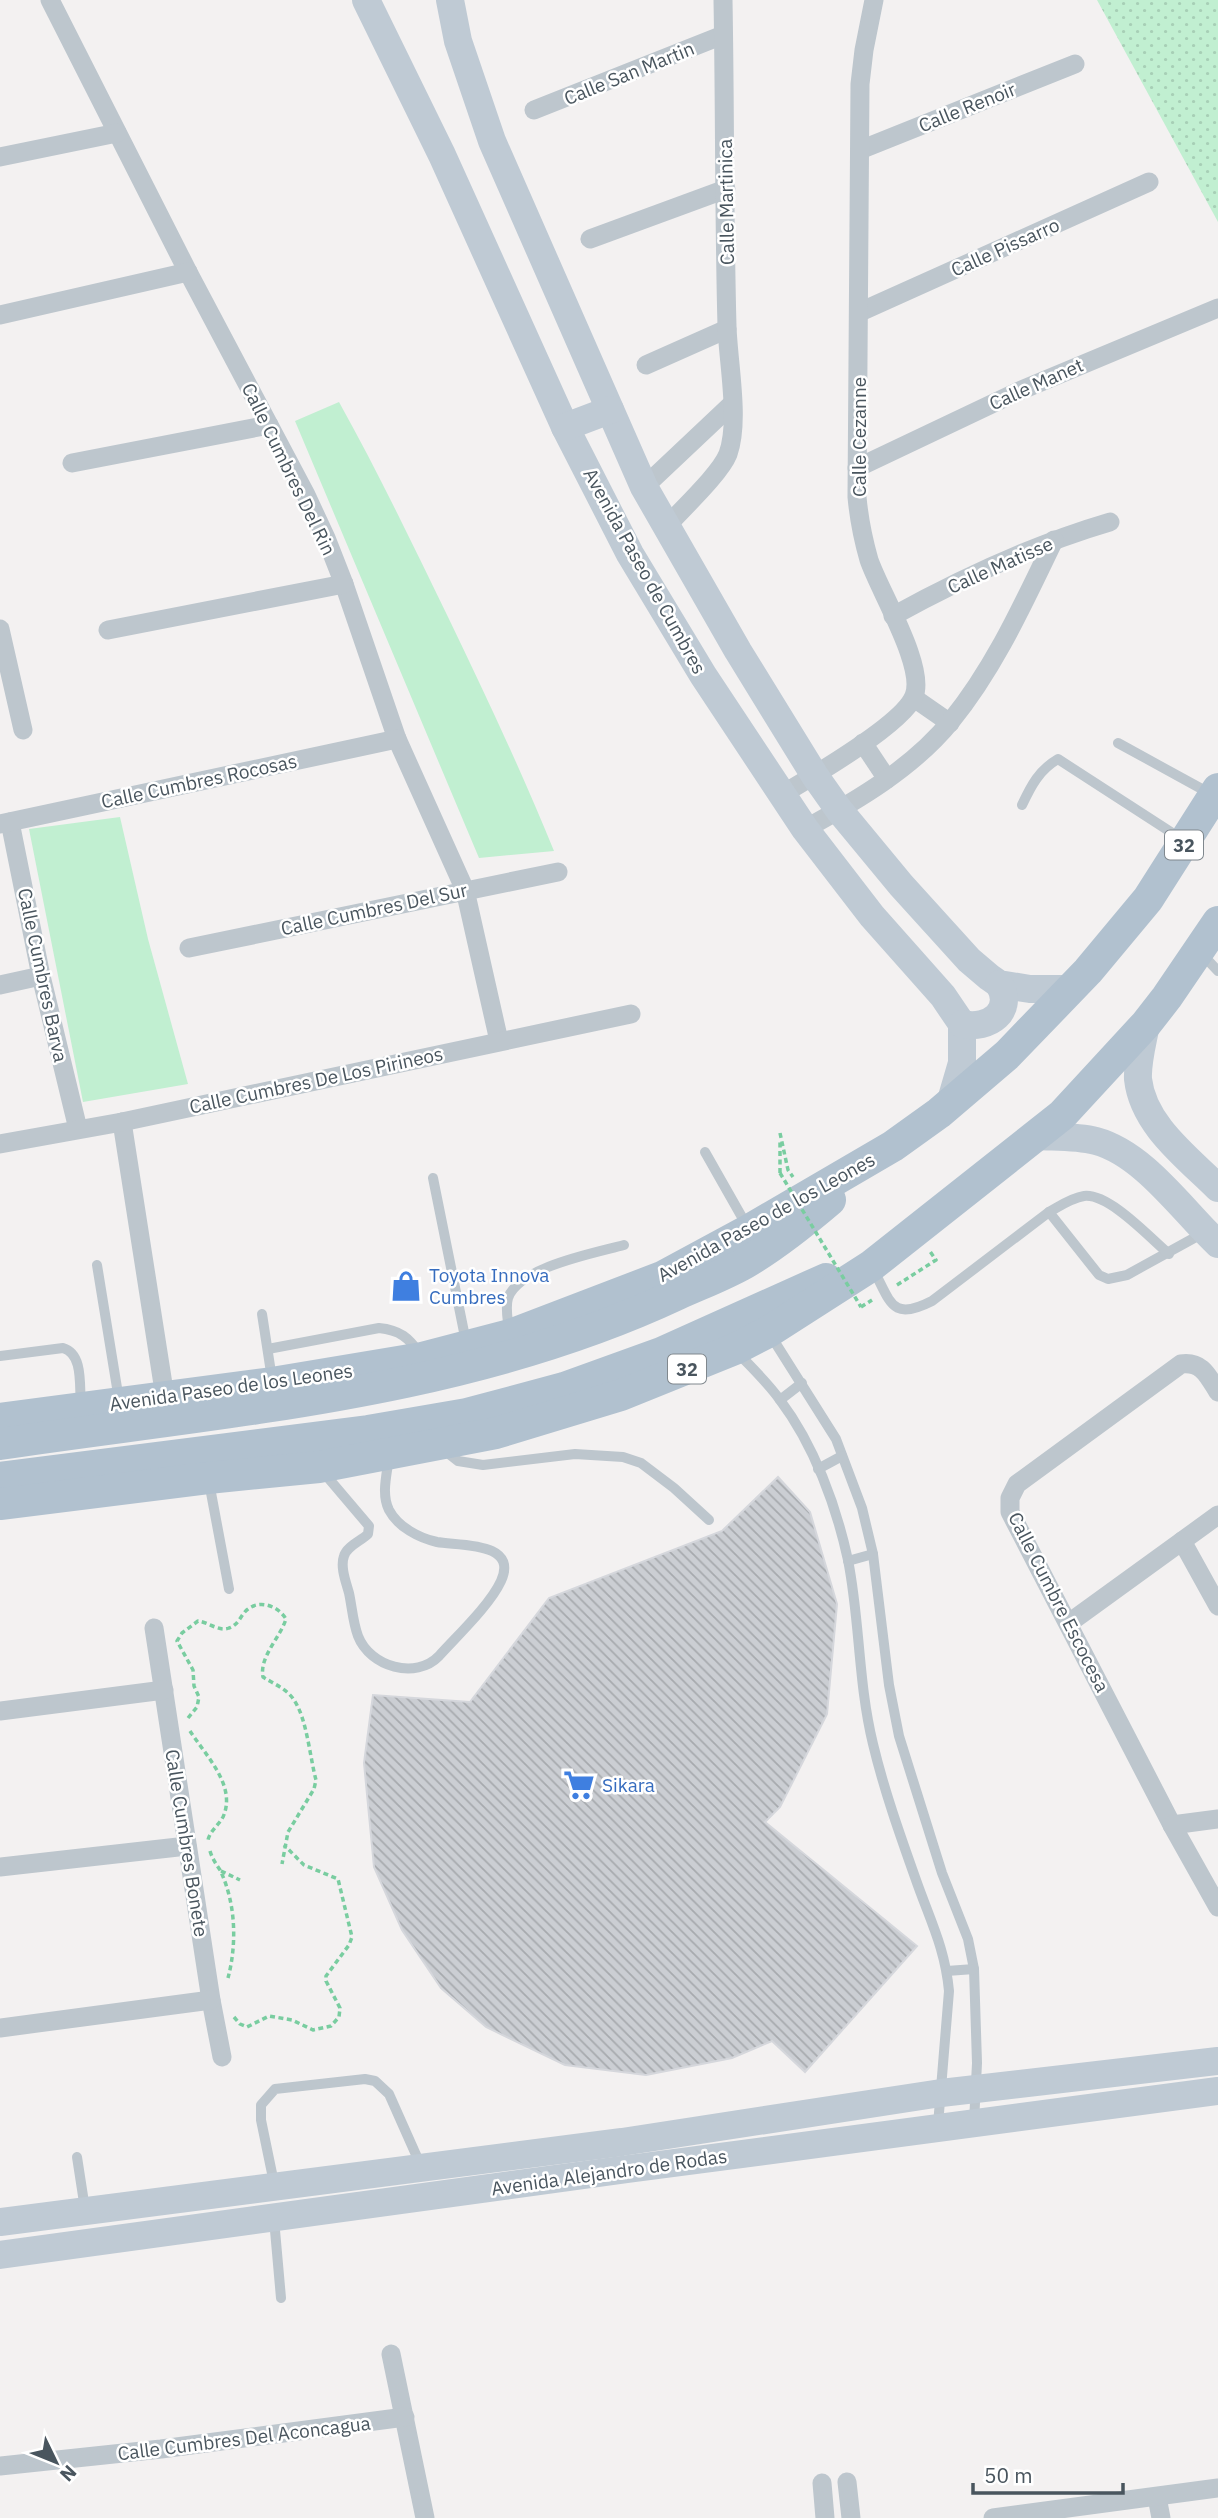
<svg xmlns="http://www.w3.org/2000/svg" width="1218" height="2518" font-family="'IBM Plex Sans',sans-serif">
<defs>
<pattern id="grass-dots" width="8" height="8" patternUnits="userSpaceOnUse" patternTransform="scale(1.75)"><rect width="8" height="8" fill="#c1efd1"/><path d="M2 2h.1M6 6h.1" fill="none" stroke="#a7cfb6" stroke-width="1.8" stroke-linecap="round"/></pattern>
<pattern id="building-back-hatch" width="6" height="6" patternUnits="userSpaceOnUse" patternTransform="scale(1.75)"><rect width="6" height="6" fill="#cbced3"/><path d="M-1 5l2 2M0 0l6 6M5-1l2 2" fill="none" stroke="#a7aaae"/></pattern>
</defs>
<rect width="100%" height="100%" fill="#f3f1f1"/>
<polygon fill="url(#grass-dots)" points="1097,0 1218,0 1218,222"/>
<g fill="#c1efd1">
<path d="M339,402C378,472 413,545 448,617C485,694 522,772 554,851L479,858L295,421Z"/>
<polygon points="120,817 148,939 188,1084 83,1102 29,829"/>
</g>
<polygon fill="url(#building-back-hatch)" stroke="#d5d7dc" stroke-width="2" points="778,1477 810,1512 837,1604 827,1714 780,1807 765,1822 917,1946 805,2072 772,2041 732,2058 646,2075 565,2065 486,2027 441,1988 402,1930 374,1867 364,1763 373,1695 470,1702 549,1598 722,1531"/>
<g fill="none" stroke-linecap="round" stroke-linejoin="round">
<g stroke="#79cda0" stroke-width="3.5" stroke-dasharray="5 3.5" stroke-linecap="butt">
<polyline points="780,1133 788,1170 793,1177"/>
<polyline points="780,1173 780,1142"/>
<polyline points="897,1285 936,1260 929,1250"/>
<polyline points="861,1307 872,1300"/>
<path d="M188,1718L197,1707L199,1697L194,1686L193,1670L177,1641L182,1633L198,1621C208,1622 219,1632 229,1628C239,1625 241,1614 248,1609C261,1599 279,1607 286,1619C280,1638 259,1657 263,1677C274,1684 287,1689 294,1700C307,1719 310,1758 316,1780L314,1789L288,1832L282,1864"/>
<path d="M190,1731C206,1756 237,1786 223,1817C218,1826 210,1831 208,1840"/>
<path d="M210,1851C212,1858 216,1864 220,1870C236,1903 237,1944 228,1978"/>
<polyline points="221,1871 240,1880"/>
<polyline points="234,2017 240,2024 247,2027 269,2016 292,2020 313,2030 331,2026 339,2017 340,2008 326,1981 326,1976 349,1945 352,1937 338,1879 304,1865 284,1845"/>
</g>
<g stroke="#bdc6cd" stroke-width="10">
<polyline points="1118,743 1211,794"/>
<path d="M1022,805C1031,786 1039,770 1058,759L1180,838"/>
<polyline points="1202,954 1218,971"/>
<polyline points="705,1152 747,1226"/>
<polyline points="433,1178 466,1342"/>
<polyline points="1049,1212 1099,1275 1108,1279 1127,1275 1205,1232"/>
<polyline points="97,1265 119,1400"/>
<path d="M873,1269C891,1302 891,1322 932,1301L1049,1212C1060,1206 1071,1198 1084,1196C1109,1193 1150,1238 1169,1254"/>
<polyline points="262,1314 272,1379"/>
<path d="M509,1331C508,1320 505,1308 508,1298C519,1267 595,1253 624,1245"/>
<polyline points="771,1336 836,1439 862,1508 873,1554 889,1685 899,1736 942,1873 968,1939 974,1969 977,2063 974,2122"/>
<path d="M268,1349L379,1328C400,1330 409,1338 420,1354"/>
<path d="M737,1352C752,1368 768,1383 780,1400C814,1445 836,1505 848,1560C860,1620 858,1683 873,1744C884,1790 900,1835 916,1880C930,1920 945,1948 949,1991L938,2125"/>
<path d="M0,1356L63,1348C84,1354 79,1387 81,1405"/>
<polyline points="780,1400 802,1383"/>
<polyline points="444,1450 458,1461 483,1465 575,1454 623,1457 641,1463 674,1488 709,1520"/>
<polyline points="818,1469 842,1456"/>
<path d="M324,1473L369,1526L368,1534C361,1541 347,1546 344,1556C340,1567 346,1582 349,1593C352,1607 353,1623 358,1636C370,1667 416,1680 439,1656C457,1636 490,1605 501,1581C519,1541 458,1546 437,1542C419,1538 398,1527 389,1510C381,1494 387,1474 389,1457"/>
<polyline points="209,1482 229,1589"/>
<polyline points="848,1561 873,1554"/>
<polyline points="947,1971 974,1969"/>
<polyline points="77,2157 85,2209"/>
<polyline points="274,2183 261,2120 261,2105 275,2089 365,2079 375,2081 389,2094 421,2166"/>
<polyline points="274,2219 281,2298"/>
</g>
<g stroke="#bdc6cd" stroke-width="19">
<polyline points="50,0 188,272 306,495 326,538 344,584 397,739 465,890 499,1041"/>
<polyline points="534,110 723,35"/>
<polyline points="860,150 1075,64"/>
<polyline points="0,157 117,133"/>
<polyline points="590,239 726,189"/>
<polyline points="860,312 1149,182"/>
<polyline points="0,315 188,272"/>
<polyline points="646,365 727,329"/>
<polyline points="72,463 269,425"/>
<polyline points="857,468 1017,392 1218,308"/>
<polyline points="644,487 732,404"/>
<path d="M666,527C682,509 720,474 728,454C740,421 728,362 727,326C724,217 725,109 723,0"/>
<path d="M893,616C962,578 1035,544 1110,522"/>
<polyline points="0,629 23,730"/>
<polyline points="108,630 344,584"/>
<polyline points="914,698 950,723"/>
<polyline points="863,743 887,779"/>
<path d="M781,795C810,778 903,724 914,696C926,667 880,592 869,560C863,539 859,519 857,497L860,84L864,50L874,0"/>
<polyline points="10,822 41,976 78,1129"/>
<polyline points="0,824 397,739"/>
<path d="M805,829C856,801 913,768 951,721C995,667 1024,602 1054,540"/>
<polyline points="189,948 558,872"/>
<polyline points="0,985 41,976"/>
<polyline points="122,1122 165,1397"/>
<polyline points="0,1144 122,1122 631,1014"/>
<path d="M1218,1392C1208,1376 1202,1361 1181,1364L1017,1484L1010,1498V1512L1172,1825L1218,1907"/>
<polyline points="1182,1541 1218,1606"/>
<polyline points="1069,1623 1218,1515"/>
<polyline points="154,1628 211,2000 222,2057"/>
<polyline points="0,1711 164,1690"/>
<polyline points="1172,1825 1218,1819"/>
<polyline points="0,1867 187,1846"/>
<polyline points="0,2028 211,2000"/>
<polyline points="391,2354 425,2518"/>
<polyline points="0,2466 161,2449 405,2417"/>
<polyline points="847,2482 851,2518"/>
<polyline points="822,2483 825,2518"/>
<polyline points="1157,2497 1161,2518"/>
<polyline points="993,2518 1218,2488"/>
</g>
<g stroke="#bfcad4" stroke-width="28">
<polyline points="366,0 442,155 565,427 630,554 703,675 805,829 872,916 943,996 962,1024 962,1063 950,1104"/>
<polyline points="450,0 458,41 492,141 644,487 738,651 815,776 839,810 901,885 969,960 989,977 999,984 1030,989 1072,989"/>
<polyline points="565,427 610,410"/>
<path d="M962,1024C989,1030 1015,1011 999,984"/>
<path d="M1146,1024C1143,1041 1137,1062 1138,1079C1143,1125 1187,1157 1218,1188"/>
<path d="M1037,1136C1057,1137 1077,1136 1096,1141C1144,1154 1182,1210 1218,1244"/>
<polyline points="0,2222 622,2142 941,2093 1218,2061"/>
<polyline points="0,2255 628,2169 1218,2091"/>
</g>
<g stroke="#b1c1cf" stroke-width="32">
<polyline points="0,1419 272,1383 422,1358 510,1335 662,1277 749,1230 893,1146 939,1113 1007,1055 1088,971 1148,899 1218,789"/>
<path d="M0,1444C229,1410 465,1394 678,1294C700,1284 724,1275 745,1263C776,1245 803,1223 830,1200"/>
<polyline points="0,1478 368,1431 467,1414 564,1388 661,1353 826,1279"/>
<polyline points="0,1504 208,1478 319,1467 496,1433 621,1395 735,1349 768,1332 871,1266 1062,1115 1146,1024 1167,997 1218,922"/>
</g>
<polyline stroke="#79cda0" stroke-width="3.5" stroke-dasharray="5 3.5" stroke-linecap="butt" points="780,1173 861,1307"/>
</g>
<defs>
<symbol id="shop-bare" viewBox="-9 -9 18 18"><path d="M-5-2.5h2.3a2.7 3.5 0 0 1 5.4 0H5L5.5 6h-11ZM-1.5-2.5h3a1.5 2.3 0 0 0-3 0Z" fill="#3f7fe0" stroke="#fff" stroke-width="2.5" paint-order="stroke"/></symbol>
<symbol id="supermarket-bare" viewBox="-9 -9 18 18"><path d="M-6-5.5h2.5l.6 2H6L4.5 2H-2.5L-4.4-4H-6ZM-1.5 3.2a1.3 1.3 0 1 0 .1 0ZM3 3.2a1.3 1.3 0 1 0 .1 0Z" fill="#3f7fe0" stroke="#fff" stroke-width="2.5" paint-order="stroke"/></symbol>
</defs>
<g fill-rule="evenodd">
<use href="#shop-bare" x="384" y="1264" width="44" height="44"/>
<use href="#supermarket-bare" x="557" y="1763" width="44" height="44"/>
</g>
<g text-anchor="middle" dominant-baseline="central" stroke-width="5" stroke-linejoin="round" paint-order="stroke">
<g fill="#fff" stroke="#80888e" stroke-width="2">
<rect x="1165" y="830.5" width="38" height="29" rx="5"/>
<rect x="668" y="1354.5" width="38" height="29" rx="5"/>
</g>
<g font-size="18" font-weight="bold" fill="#49555e">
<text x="1184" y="845">32</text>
<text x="687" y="1369">32</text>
</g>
<g font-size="19" fill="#49555e" stroke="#fff">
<text transform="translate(629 73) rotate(-22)">Calle San Martin</text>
<text transform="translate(967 107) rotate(-22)">Calle Renoir</text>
<text transform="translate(726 202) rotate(-91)">Calle Martinica</text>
<text transform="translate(1005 247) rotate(-24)">Calle Pissarro</text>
<text transform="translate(1036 384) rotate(-24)">Calle Manet</text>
<text transform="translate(859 437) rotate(-90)">Calle Cezanne</text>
<text transform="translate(289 469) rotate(64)">Calle Cumbres Del Rin</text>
<text transform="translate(1000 565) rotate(-24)">Calle Matisse</text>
<text transform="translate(645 571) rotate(61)">Avenida Paseo de Cumbres</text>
<text transform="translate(199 781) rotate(-12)">Calle Cumbres Rocosas</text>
<text transform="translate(374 909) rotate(-12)">Calle Cumbres Del Sur</text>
<text transform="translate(43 975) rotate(78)">Calle Cumbres Barva</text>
<text transform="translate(316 1080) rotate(-12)">Calle Cumbres De Los Pirineos</text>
<text transform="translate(766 1217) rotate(-29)">Avenida Paseo de los Leones</text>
<text transform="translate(231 1387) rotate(-8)">Avenida Paseo de los Leones</text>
<text transform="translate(1059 1602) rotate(63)">Calle Cumbre Escocesa</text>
<text transform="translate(187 1843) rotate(81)">Calle Cumbres Bonete</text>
<text transform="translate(609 2172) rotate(-8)">Avenida Alejandro de Rodas</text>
<text transform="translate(244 2438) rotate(-7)">Calle Cumbres Del Aconcagua</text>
</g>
<g font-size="19" fill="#366cbe" stroke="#fff" text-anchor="start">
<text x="429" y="1275">Toyota Innova<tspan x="429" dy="22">Cumbres</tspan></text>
<text x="602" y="1785">Sikara</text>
</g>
</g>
<g transform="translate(56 2462) rotate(133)" stroke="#ffffff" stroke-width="5" paint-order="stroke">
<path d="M0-5L12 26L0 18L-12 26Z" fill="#49555e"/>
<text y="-10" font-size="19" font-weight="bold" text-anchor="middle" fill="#49555e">N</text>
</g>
<path d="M973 2483v10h150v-10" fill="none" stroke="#49555e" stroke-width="3.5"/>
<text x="984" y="2483" font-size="21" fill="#49555e" stroke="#ffffff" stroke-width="5" paint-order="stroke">50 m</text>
</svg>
